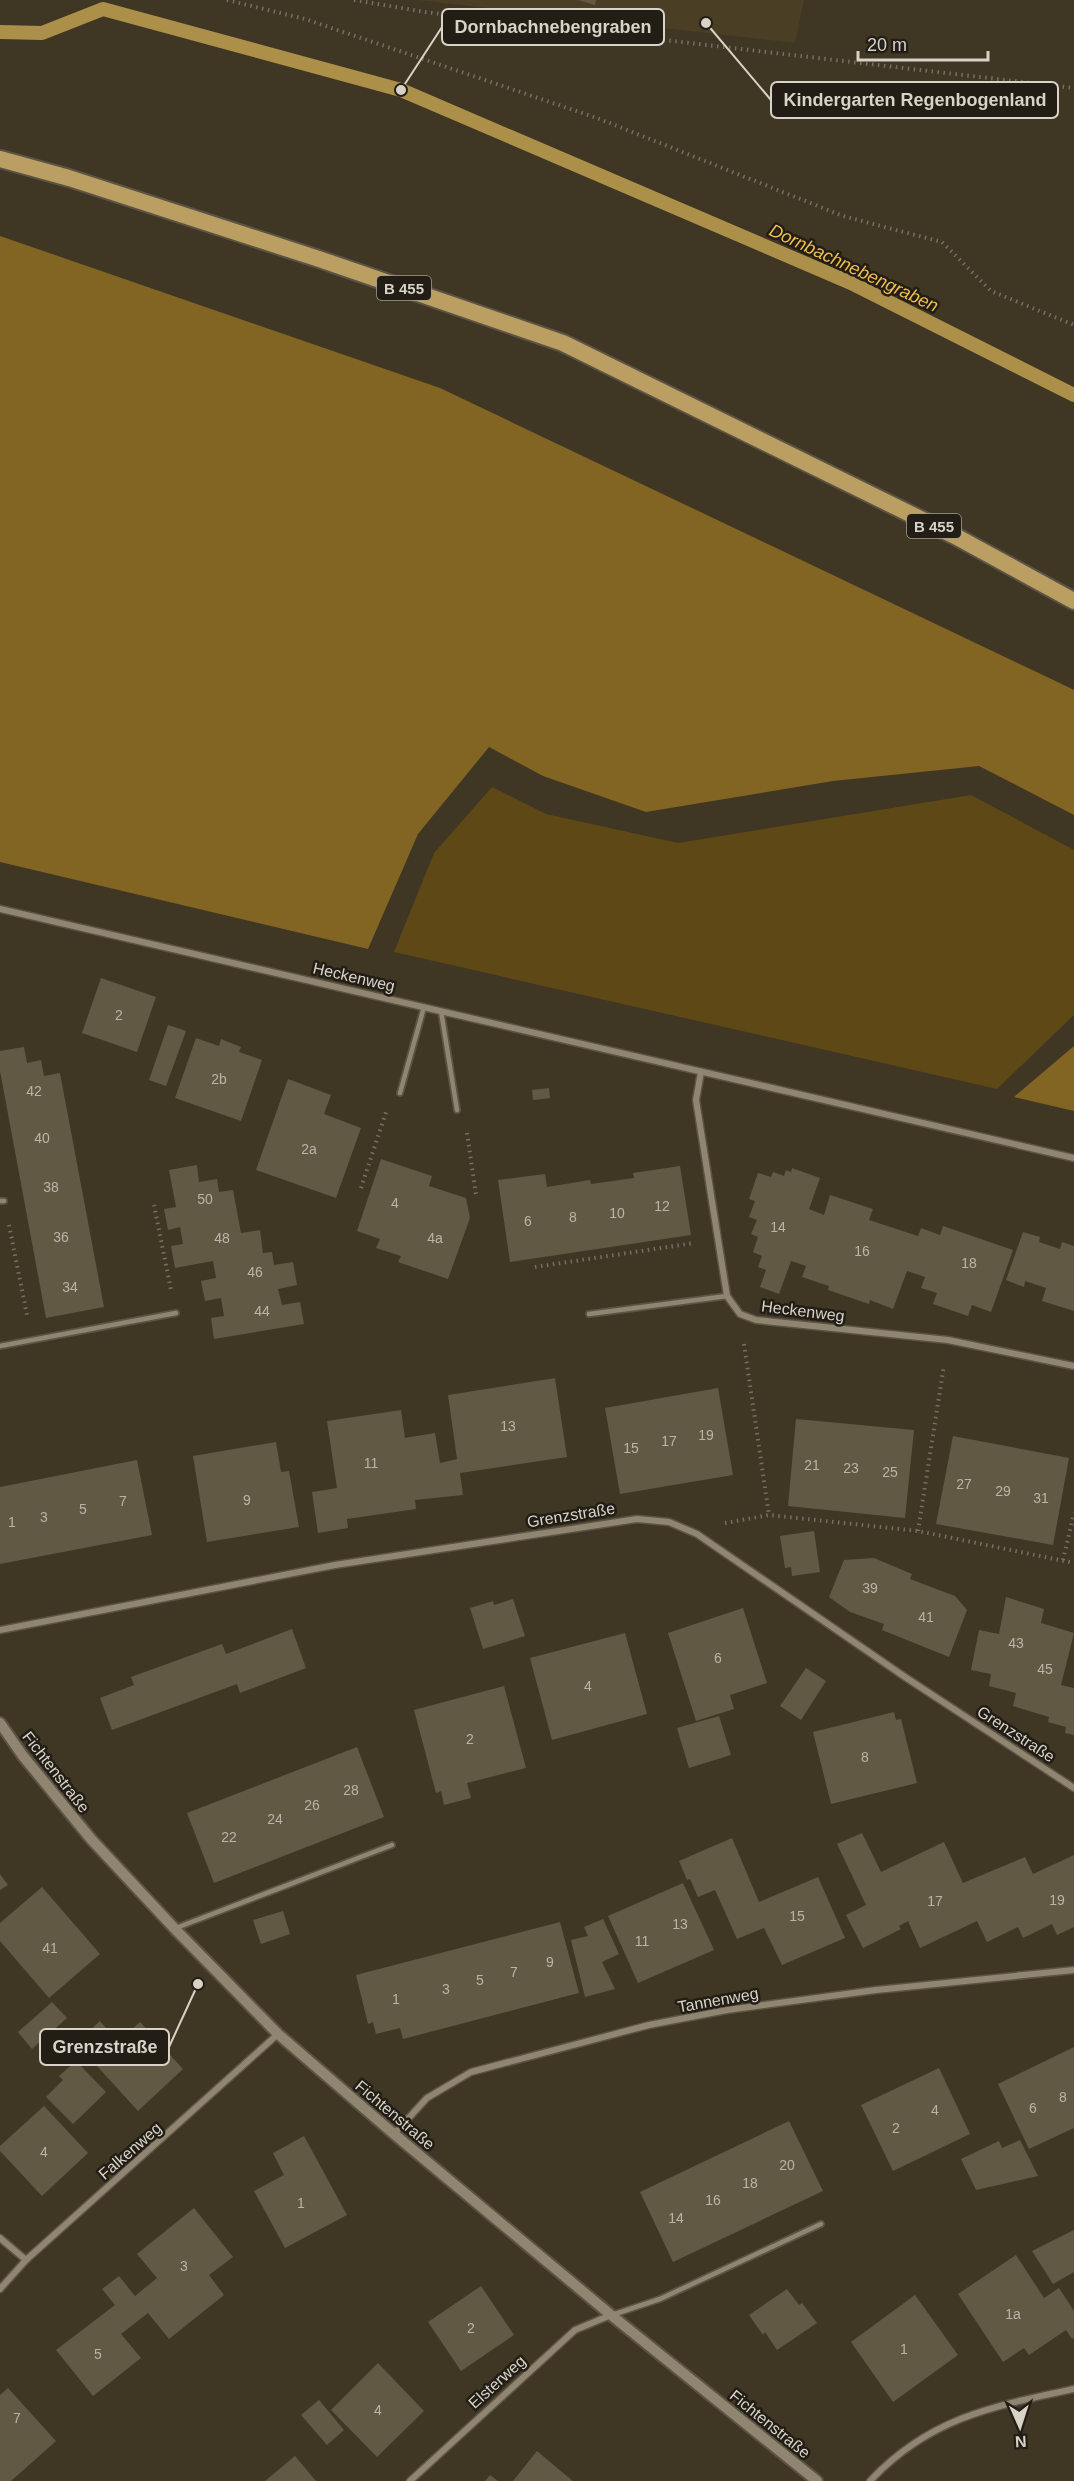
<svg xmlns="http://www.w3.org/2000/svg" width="1074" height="2481" font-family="Helvetica,sans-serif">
<rect width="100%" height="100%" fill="#3f3624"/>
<polygon fill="#4a3e25" points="417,0 804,0 795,43"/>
<polygon fill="#5e4816" points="492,787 546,814 678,843 971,795 1074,850 1074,1015 997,1089 394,952 434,853"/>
<g fill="#826523">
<polygon points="0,236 440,388 1068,687 1074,690 1074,815 979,766 833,781 646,812 543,776 489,747 418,834 368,949 0,862"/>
<polygon points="1074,1046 1074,1111 1014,1097"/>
</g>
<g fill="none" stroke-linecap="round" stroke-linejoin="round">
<polyline stroke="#ac904a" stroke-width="14" points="0,32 42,33 103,9 401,90 851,283 1074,395"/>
</g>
<g fill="#625945">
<polygon points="578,0 596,0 595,5"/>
<polygon points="101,978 156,997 137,1052 82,1033"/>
<polygon points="168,1025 186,1031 166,1086 149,1080"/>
<polygon points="196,1038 219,1046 221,1039 241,1047 239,1052 262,1060 241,1121 175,1098"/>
<polygon points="24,1047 27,1063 41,1060 44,1076 60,1073 104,1307 46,1318 0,1071 0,1051"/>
<polygon points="288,1079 331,1095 324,1114 361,1128 336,1198 256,1170"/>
<polygon points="549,1088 550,1098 533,1100 532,1090"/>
<polygon points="381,1159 432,1176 429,1186 466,1198 470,1218 448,1279 398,1262 401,1256 376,1248 380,1239 357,1231"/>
<polygon points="197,1165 199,1182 217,1179 219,1192 233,1190 241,1233 260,1230 263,1253 272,1252 274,1265 293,1262 297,1285 278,1289 282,1305 300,1302 304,1324 214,1339 211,1318 224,1316 221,1298 205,1301 201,1281 216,1278 213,1261 175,1268 171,1246 183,1244 180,1227 168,1230 164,1209 176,1207 169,1170"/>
<polygon points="680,1166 691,1235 510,1262 498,1180 545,1174 547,1187 590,1180 591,1184 634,1178 633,1173"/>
<polygon points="792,1168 820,1178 809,1209 824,1215 830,1195 873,1209 869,1220 918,1236 921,1228 940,1235 943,1226 1013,1250 991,1312 972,1305 968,1316 933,1304 937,1293 921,1288 925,1277 907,1271 893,1309 870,1300 869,1304 828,1290 829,1286 802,1277 806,1266 791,1261 779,1294 760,1287 766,1270 758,1267 762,1256 753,1252 758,1237 751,1234 757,1220 749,1217 755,1201 749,1199 758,1173 771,1177 773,1172 784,1176 786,1170 791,1172"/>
<polygon points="1023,1232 1040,1237 1039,1242 1060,1249 1062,1242 1074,1246 1074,1311 1042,1301 1046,1288 1025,1281 1024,1287 1006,1280"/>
<polygon points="555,1378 567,1457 460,1473 463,1495 415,1500 416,1509 347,1519 348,1528 318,1533 312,1492 337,1488 327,1421 401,1410 405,1438 435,1433 440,1463 457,1459 448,1395"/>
<polygon points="718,1388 733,1475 620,1494 605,1408"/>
<polygon points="796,1419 914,1430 905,1518 788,1506"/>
<polygon points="953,1436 1069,1458 1053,1545 936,1524"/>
<polygon points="276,1442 281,1472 289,1471 299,1527 207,1542 193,1456"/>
<polygon points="137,1460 152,1535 0,1564 0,1487"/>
<polygon points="814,1531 820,1572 792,1576 791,1567 785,1568 780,1536"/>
<polygon points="874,1558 912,1574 910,1579 955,1596 967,1610 949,1657 882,1630 884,1624 850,1612 829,1597 844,1560"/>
<polygon points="1006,1597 1044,1609 1041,1623 1074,1633 1061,1685 1074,1688 1074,1735 1065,1733 1066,1727 1048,1722 1049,1717 1013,1706 1016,1693 989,1686 991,1674 971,1670 979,1630 999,1634"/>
<polygon points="513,1599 525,1636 483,1649 470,1608 493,1601 494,1605"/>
<polygon points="743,1608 767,1683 730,1695 734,1709 696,1721 668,1633"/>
<polygon points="292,1629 306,1668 240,1693 237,1684 112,1730 100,1698 134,1685 131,1677 222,1644 226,1654"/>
<polygon points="625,1633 647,1714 552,1740 530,1658"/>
<polygon points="806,1668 826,1681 801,1720 780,1706"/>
<polygon points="504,1686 526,1768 467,1783 471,1798 444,1805 441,1791 436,1793 414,1710"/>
<polygon points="894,1712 896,1720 901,1719 917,1783 831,1804 813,1732"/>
<polygon points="719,1716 731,1755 689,1768 677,1728"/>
<polygon points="357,1747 384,1817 214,1883 187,1813"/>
<polygon points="862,1833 881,1872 944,1842 963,1883 1025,1857 1033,1874 1074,1855 1074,1927 1057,1935 1052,1924 1023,1938 1018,1927 987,1942 977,1921 920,1948 908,1921 899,1926 901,1929 863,1948 846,1915 866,1905 837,1844"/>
<polygon points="732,1838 759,1902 818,1877 845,1938 782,1965 764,1928 737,1939 715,1890 698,1897 690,1879 687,1880 679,1861"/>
<polygon points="0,1874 8,1885 0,1890"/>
<polygon points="683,1883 714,1950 638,1983 608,1916"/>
<polygon points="42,1887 100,1954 49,1998 0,1941 0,1923"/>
<polygon points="283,1911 290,1934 261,1944 253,1920"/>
<polygon points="603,1919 619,1954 602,1962 615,1989 585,1997 571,1940 588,1936 584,1927"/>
<polygon points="560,1922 579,1993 403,2039 400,2028 376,2034 373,2022 368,2024 356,1975"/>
<polygon points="52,2002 67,2018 32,2049 18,2032"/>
<polygon points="100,2021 118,2042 140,2022 183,2069 138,2111 76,2043"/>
<polygon points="1074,2047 1074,2128 1029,2149 998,2084"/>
<polygon points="76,2061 106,2092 73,2124 46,2097 63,2080 59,2076"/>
<polygon points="939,2068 970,2134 893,2171 861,2105"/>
<polygon points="44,2106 88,2153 42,2196 0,2151 0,2146"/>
<polygon points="789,2121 823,2191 673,2262 640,2192"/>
<polygon points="304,2136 347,2215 285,2248 254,2191 284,2175 273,2153"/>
<polygon points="1020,2140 1038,2176 976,2190 961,2159 999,2141 1002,2148"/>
<polygon points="194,2208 233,2257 209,2275 224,2295 169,2339 148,2313 121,2334 141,2358 93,2396 56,2350 115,2305 102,2289 119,2276 135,2296 157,2278 137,2254"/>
<polygon points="1074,2230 1074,2272 1053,2284 1032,2251"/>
<polygon points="1016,2255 1044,2298 1059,2288 1074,2311 1074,2338 1072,2339 1066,2330 1029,2355 1024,2348 1003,2362 958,2294"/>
<polygon points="481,2286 514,2335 461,2371 428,2322"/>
<polygon points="787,2289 799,2305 802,2303 817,2323 777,2350 765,2332 763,2335 749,2315"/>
<polygon points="915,2295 958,2355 893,2402 851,2342"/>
<polygon points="378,2363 424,2411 377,2457 331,2410"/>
<polygon points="8,2388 56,2441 11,2481 0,2481 0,2395"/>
<polygon points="319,2400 344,2430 327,2445 301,2415"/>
<polygon points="537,2451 568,2477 573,2481 513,2481"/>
<polygon points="295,2456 316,2481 265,2481"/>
<polygon points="490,2475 498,2481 485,2481"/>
</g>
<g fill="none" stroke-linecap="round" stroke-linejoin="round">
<defs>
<g id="service">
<polyline points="441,1011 457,1110"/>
<polyline points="400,1093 424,1007"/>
<polyline points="0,1201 4,1201"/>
<polyline points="589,1314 727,1296"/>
<polyline points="0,1346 176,1313"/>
<polyline points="176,1928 392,1845"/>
<polyline points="612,2315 660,2299 821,2224"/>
</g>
<g id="minor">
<polyline points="0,909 1074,1158"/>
<polyline points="701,1072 696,1100 727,1296 740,1314 756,1320 948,1340 1074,1366"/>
<polyline points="0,1630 335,1565 637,1519 669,1522 697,1534 905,1677 1074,1788"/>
<polyline points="394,2134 427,2098 471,2072 649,2025 727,2010 876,1990 1074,1970"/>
<polyline points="0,2238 26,2260"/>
<polyline points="0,2289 26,2260 278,2034"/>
<polyline points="410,2481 575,2330 611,2315"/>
<path d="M870,2481C929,2418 993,2406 1074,2389"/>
</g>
<polyline id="tertiary" points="0,1723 23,1756 91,1839 175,1929 278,2034 394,2134 611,2315 817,2481"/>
<polyline id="trunk" points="0,159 69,178 316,258 563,343 955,536 1074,601"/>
</defs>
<use href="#service" stroke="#5b5344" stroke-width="8"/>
<use href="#minor" stroke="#5b5344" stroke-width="9"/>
<use href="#tertiary" stroke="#5b5344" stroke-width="14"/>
<use href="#trunk" stroke="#5b5344" stroke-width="20"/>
<g stroke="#777060" stroke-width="4" stroke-dasharray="1.5 4.5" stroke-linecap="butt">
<polyline points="227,0 305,19 597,118 843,216 942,242 991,291 1074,325"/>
<polyline points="354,0 425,12 1074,88"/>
<polyline points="467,1133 476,1195"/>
<polyline points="361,1188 386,1112"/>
<polyline points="154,1205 171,1290"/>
<polyline points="9,1225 27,1315"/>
<polyline points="535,1267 694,1243"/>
<polyline points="744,1344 769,1515"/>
<polyline points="725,1523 769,1515 918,1531 1074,1563"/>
<polyline points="918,1531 944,1365"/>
<polyline points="1063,1560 1074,1513"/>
</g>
<use href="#service" stroke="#8f8570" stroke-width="4.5"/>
<use href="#minor" stroke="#8f8570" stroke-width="6"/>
<use href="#tertiary" stroke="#8f8570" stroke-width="10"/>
<use href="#trunk" stroke="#bb9e61" stroke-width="16"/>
</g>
<g text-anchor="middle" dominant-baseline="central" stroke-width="5" stroke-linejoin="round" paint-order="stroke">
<g font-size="14" fill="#bab4a6">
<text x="119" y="1015">2</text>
<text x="219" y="1079">2b</text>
<text x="34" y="1091">42</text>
<text x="42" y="1138">40</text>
<text x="309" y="1149">2a</text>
<text x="51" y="1187">38</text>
<text x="205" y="1199">50</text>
<text x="395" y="1203">4</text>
<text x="662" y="1206">12</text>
<text x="617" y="1213">10</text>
<text x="573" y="1217">8</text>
<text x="528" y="1221">6</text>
<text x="778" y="1227">14</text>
<text x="61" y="1237">36</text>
<text x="222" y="1238">48</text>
<text x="435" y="1238">4a</text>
<text x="862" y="1251">16</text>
<text x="969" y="1263">18</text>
<text x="255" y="1272">46</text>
<text x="70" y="1287">34</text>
<text x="262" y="1311">44</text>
<text x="508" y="1426">13</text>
<text x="706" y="1435">19</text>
<text x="669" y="1441">17</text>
<text x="631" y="1448">15</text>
<text x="371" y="1463">11</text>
<text x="812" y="1465">21</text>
<text x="851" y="1468">23</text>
<text x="890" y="1472">25</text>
<text x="964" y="1484">27</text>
<text x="1003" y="1491">29</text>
<text x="1041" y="1498">31</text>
<text x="247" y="1500">9</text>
<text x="123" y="1501">7</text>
<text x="83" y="1509">5</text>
<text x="44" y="1517">3</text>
<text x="12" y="1522">1</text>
<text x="870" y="1588">39</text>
<text x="926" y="1617">41</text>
<text x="1016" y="1643">43</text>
<text x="718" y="1658">6</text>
<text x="1045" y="1669">45</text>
<text x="588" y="1686">4</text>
<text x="470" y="1739">2</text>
<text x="865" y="1757">8</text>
<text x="351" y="1790">28</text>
<text x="312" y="1805">26</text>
<text x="275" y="1819">24</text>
<text x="229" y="1837">22</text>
<text x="1057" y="1900">19</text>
<text x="935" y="1901">17</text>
<text x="797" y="1916">15</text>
<text x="680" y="1924">13</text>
<text x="642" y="1941">11</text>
<text x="50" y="1948">41</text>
<text x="550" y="1962">9</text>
<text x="514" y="1972">7</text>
<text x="480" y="1980">5</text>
<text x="446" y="1989">3</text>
<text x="396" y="1999">1</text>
<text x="1063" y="2097">8</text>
<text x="1033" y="2108">6</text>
<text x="935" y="2110">4</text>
<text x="896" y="2128">2</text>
<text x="44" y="2152">4</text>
<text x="787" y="2165">20</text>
<text x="750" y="2183">18</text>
<text x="713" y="2200">16</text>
<text x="301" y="2203">1</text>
<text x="676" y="2218">14</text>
<text x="184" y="2266">3</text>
<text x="1013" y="2314">1a</text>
<text x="471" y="2328">2</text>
<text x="904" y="2349">1</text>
<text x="98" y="2354">5</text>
<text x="378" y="2410">4</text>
<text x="17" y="2418">7</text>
</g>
<g fill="#221e16" stroke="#a19c92" stroke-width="1.5">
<rect x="377" y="276" width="54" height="24" rx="4.5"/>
<rect x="907" y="514" width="54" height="24" rx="4.5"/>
</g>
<g font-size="15" font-weight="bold" fill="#d8d2c7">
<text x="404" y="288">B 455</text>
<text x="934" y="526">B 455</text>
</g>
<g font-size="16" fill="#d8d2c7" stroke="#221e16">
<text transform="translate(354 977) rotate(13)">Heckenweg</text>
<text transform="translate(803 1311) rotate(7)">Heckenweg</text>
<text transform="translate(571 1515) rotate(-9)">Grenzstraße</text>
<text transform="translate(1016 1734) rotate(33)">Grenzstraße</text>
<text transform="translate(56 1772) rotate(52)">Fichtenstraße</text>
<text transform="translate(718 2000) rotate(-10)">Tannenweg</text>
<text transform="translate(395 2115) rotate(40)">Fichtenstraße</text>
<text transform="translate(130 2151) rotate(-41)">Falkenweg</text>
<text transform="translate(497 2382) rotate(-42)">Elsterweg</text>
<text transform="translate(770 2424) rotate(39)">Fichtenstraße</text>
</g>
<g font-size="18" font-style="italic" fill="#f1bf49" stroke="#221e16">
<text transform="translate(854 268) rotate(25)">Dornbachnebengraben</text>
</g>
</g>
<path fill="none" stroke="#d8d2c7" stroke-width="2" d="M401 90L442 27M706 23L771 100M198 1984L169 2047"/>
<g fill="#d8d2c7" stroke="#221e16" stroke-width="2">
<circle cx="401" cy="90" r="6"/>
<circle cx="706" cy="23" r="6"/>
<circle cx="198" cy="1984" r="6"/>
</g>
<g fill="#221e16" stroke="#d8d2c7" stroke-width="2">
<rect x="442" y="9" width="222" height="36" rx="6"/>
<rect x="771" y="82" width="287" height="36" rx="6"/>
<rect x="40" y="2029" width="129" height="36" rx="6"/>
</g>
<g font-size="18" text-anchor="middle" font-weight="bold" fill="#d8d2c7">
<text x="553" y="33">Dornbachnebengraben</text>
<text x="915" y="106">Kindergarten Regenbogenland</text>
<text x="105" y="2053">Grenzstraße</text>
</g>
<g transform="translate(1020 2427) rotate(177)" stroke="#221e16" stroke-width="4.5" paint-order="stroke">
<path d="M0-4.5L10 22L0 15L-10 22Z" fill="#d8d2c7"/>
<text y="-9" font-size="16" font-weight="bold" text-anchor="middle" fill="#d8d2c7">N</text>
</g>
<path d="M858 51v9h130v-9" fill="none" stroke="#d8d2c7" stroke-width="3"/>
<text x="867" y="51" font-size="18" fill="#d8d2c7" stroke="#221e16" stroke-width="4.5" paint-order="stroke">20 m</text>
</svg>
